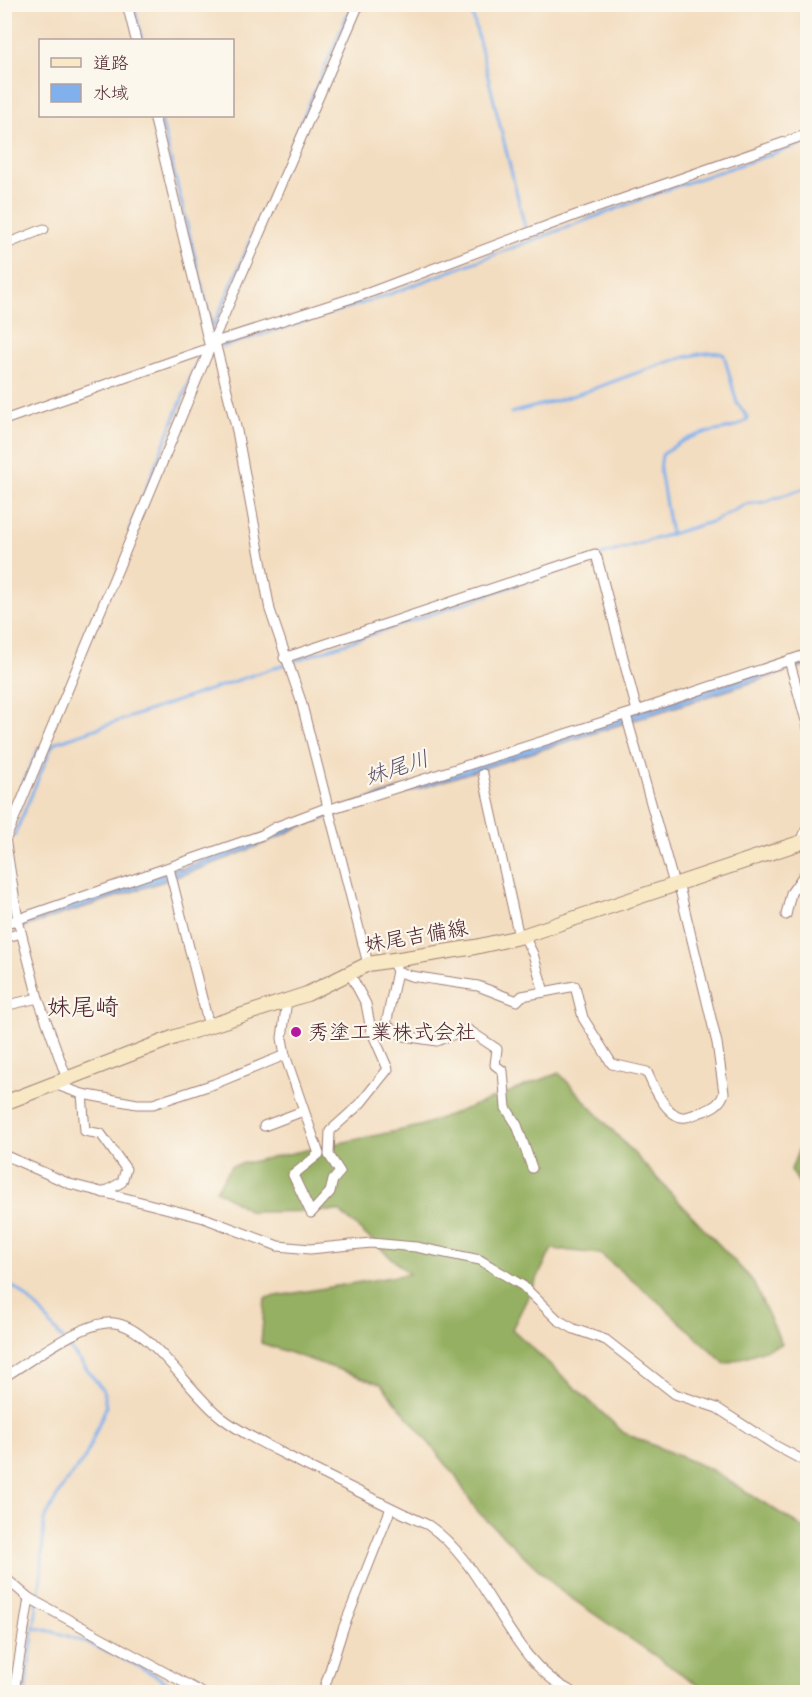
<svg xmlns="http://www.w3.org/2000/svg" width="812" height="1697" font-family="'Comic Neue','Klee One',sans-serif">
<rect width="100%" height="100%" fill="#fbf7ec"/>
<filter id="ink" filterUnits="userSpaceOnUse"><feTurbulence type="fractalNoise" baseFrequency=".0167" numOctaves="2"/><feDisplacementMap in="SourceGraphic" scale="12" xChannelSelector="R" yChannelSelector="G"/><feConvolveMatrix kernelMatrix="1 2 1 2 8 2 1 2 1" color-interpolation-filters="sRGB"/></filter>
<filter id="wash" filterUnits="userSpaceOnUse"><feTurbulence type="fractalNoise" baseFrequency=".008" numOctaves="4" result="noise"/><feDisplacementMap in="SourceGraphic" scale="24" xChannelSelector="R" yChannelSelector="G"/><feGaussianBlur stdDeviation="1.35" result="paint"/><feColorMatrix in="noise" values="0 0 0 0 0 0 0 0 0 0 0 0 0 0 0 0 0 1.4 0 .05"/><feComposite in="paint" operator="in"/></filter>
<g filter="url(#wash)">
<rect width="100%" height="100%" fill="#f3ddc0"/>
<g fill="#95b062" stroke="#706846" stroke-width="1.5">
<polygon points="559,1073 752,1280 782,1344 725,1364 661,1304 600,1254 552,1249 512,1329 624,1433 710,1469 807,1530 807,1692 708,1692 562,1592 477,1511 454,1474 381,1384 261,1343 265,1298 409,1274 339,1211 251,1212 216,1190 231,1166 420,1126"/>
<polygon points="807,1127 807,1196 791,1170"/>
</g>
<path fill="#81b1ec" stroke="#66688c" stroke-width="1.5" d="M807,657V665L299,827C208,872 101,900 5,933L4,927L180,867L181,869L288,825Z"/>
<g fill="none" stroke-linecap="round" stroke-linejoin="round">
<g stroke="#81b1ec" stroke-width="3">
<polyline points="134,4 142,40"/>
<polyline points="470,4 525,227"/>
<polyline points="160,116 212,326"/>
<polyline points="212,330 352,4"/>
<polyline points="222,347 379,298 674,187 808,142"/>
<path d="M511,413C536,406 562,400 587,391C610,384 707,342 724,355L737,403L748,418C736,432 712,429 695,436C682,440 672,447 662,455L660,470L671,534"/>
<polyline points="129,531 199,357"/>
<polyline points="598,556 714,521 746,504 764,502 808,487"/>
<polyline points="4,809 7,818"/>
<polyline points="4,826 39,748"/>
<polyline points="14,836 52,746 57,742 566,568"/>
<polyline points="4,1282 20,1291 41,1312 103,1390 106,1407 85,1458 63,1486 44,1520 41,1577 25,1692"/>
<path d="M35,1628C75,1634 148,1667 180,1692"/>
</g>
</g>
</g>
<g filter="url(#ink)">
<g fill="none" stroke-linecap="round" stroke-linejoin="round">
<defs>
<g id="street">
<polyline points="127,4 136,40"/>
<polyline points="154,116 210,348"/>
<polyline points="4,245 44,229"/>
<polyline points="215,342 237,431 270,610 301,701 368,964"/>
<polyline points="212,343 371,292 576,215 808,134"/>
<polyline points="4,420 210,348"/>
<polyline points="284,658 595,554 597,558 637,711 327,810"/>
<polyline points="789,660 808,728"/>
<polyline points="637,711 808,654"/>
<polyline points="626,715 674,884"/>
<polyline points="483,774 519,937"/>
<polyline points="5,838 18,920 38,998 67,1079"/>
<polyline points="801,842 808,825"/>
<polyline points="4,843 212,343 359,4"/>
<polyline points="169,868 209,1026"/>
<polyline points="786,915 791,893 808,869"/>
<polyline points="4,924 262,835 276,827 326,808"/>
<path d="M524,936L533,954L544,992L575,986L583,1018L612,1064L647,1072C653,1086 668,1120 686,1117C692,1116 698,1113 704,1111C714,1107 721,1103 724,1093L717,1043L678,882"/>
<polyline points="4,938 21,933"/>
<polyline points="391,959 397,971 411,976 478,986 517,1001 522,996 544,992"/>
<polyline points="349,972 366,1004 371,1030 386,1025 404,1036 437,1041 467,1029 497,1049 495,1065 503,1071 506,1108 517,1125 532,1168"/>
<polyline points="287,1000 282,1038 285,1055 319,1154 293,1175 311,1213 330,1192 333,1180 340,1172 329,1155 330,1131 360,1104 388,1069 371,1030"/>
<polyline points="4,1006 38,998"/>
<polyline points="386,1025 397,971"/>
<polyline points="54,1084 82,1094 137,1104 153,1104 214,1084 285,1055"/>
<polyline points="82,1094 85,1131 101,1134 126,1169 122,1182 103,1193"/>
<polyline points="264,1126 303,1111"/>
<polyline points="4,1155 70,1184 204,1218 278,1246 310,1249 371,1243 416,1247 480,1260 523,1286 558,1320 574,1329 606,1340 675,1394 717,1408 776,1446 808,1463"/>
<path d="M4,1377C31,1361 84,1320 114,1323C151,1327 190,1394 222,1418C247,1437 277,1450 305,1465C346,1485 386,1506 428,1525C490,1567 506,1661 573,1692"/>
<polyline points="4,1577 29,1598 201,1692"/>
<polyline points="14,1692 29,1598"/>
<polyline points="323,1692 343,1629 391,1508"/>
</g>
<polyline id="secondary" points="4,1103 175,1037 307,994 368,964 475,947 519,937 808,840"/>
</defs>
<use href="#street" stroke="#9e7e76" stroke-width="11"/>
<use href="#secondary" stroke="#9e7e76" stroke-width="16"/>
<use href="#street" stroke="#fff" stroke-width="9"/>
<use href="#secondary" stroke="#f8e8c3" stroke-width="14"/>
</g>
</g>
<circle fill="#b5179e" stroke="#fbf7ec" stroke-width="2" cx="296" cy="1032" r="6"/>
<g text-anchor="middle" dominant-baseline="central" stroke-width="4.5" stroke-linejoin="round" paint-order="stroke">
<g font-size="21" fill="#4a1f2b" stroke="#fbf7ec">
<text transform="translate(416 936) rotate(-10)">妹尾吉備線</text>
</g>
<g font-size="21" fill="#4a1f2b" stroke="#fbf7ec" text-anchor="start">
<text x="308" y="1032">秀塗工業株式会社</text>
</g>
<g font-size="22" font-style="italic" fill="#5d526f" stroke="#fbf7ec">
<text transform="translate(397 768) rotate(-18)">妹尾川</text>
</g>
<g font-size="24" fill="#4a1f2b" stroke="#fbf7ec">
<text x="83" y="1007">妹尾崎</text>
</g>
</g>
<rect width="812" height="1697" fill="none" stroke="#fbf7ec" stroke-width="24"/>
<rect x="39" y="39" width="195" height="78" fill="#fbf7ec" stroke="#b4a19f" stroke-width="1.5"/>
<rect x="51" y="58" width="30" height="9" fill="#f8e8c3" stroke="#b4a19f" stroke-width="1.5"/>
<text x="93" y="69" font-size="18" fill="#4a1f2b">道路</text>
<rect x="51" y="84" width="30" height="18" fill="#81b1ec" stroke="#b4a19f" stroke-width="1.5"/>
<text x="93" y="99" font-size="18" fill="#4a1f2b">水域</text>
</svg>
